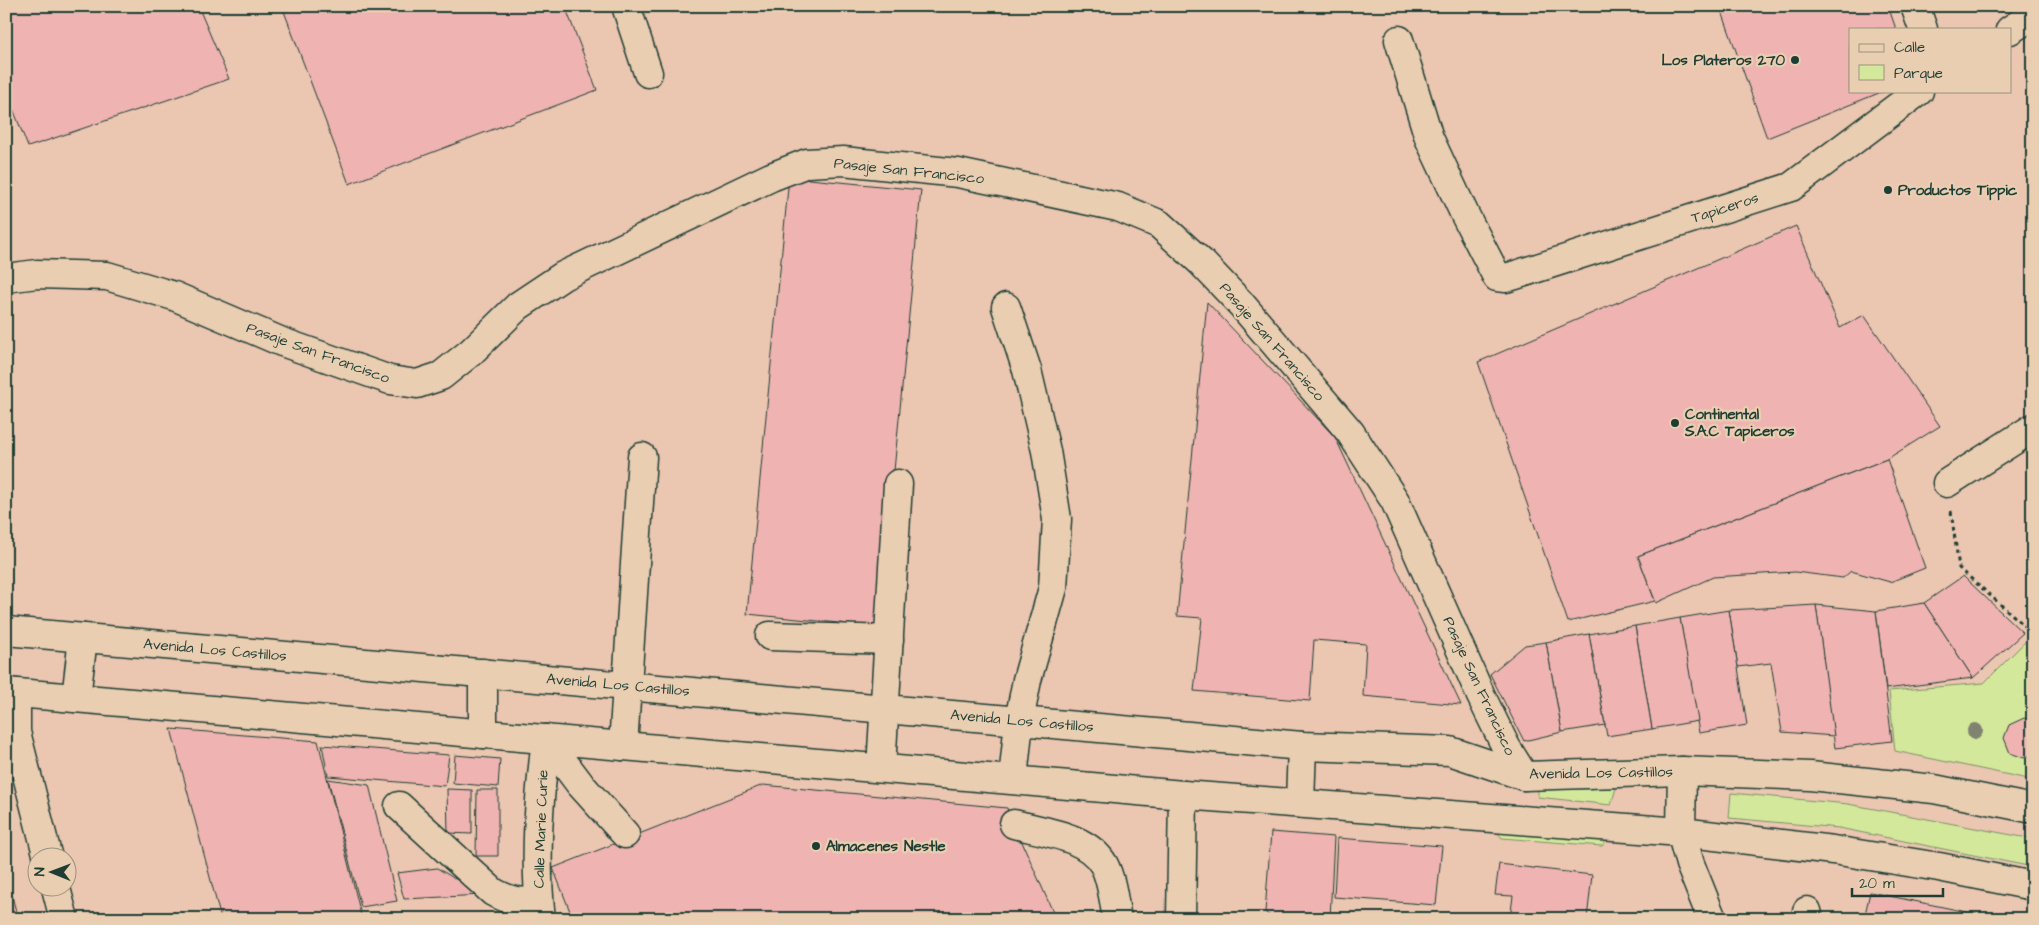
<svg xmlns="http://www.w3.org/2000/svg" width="2039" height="925" font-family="'Architects Daughter',sans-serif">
<rect width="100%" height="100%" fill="#e9ceb1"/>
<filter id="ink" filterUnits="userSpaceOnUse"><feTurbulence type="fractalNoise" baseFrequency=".02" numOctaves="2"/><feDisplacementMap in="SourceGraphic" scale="10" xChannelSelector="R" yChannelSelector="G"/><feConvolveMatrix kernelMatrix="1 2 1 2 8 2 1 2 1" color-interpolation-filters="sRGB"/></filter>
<g filter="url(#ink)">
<path fill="#ebc6b1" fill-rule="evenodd" d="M6,6H2033V919H6ZM1850,29H2010V91H1850ZM38,858H68V888H38Z"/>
<g fill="#d4e89c" stroke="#7a9268">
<polygon points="2026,641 2033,646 2033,780 1895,751 1889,691 1984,683"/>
<polygon points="1616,788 1611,805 1538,797 1538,790"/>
<polygon points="1731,793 1848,804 2033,839 2033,867 1839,828 1729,818"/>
<polygon points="1490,824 1612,835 1602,846 1502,838"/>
</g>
<g fill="#efb4b2" stroke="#1f3d34">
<polygon points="6,6 198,6 229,79 28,147 6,91"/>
<polygon points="282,6 565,6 597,90 349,184"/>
<polygon points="1720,6 1888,6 1896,29 1850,29 1850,91 1884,91 1767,138"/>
<polygon points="789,177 921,190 879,627 747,614"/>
<polygon points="1796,226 1840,328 1864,315 1940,426 1887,459 1638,556 1655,601 1568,622 1478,362"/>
<polygon points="1207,302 1335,437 1461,705 1363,696 1366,644 1314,640 1310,701 1194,691 1202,618 1177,616"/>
<polygon points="1887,459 1925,568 1890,582 1851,571 1843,578 1795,572 1713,577 1656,603 1638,556"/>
<polygon points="1963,576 2023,633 1973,678 1924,603"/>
<polygon points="1924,603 1973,678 1886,689 1876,611"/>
<polygon points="1816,605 1876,611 1892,741 1835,748"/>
<polygon points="1816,605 1834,736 1782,732 1771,663 1738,667 1729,610"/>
<polygon points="1729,610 1747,725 1699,733 1680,618"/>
<polygon points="1680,618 1698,721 1652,729 1635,626"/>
<polygon points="1635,626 1652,729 1607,736 1589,634"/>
<polygon points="1589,634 1605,725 1562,732 1546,642"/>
<polygon points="1546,642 1562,732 1524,741 1490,674 1525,645"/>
<polygon points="2024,718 2033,722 2033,754 2024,758 2010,753 2004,738 2009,725"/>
<polygon points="171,729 318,741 362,919 221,919"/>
<polygon points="322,745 449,755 445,786 328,776"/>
<polygon points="455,755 500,759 498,787 453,783"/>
<polygon points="328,779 369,785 397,901 361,907"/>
<polygon points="763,785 1007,808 1056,919 573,919 553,868"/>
<polygon points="447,789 472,790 472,834 448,833"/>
<polygon points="477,790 498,790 498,856 476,856"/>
<polygon points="1271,832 1334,837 1330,919 1273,919 1265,912"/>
<polygon points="1337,838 1442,846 1436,905 1334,897"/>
<polygon points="1499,864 1592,875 1587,919 1510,919 1513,896 1495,895"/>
<polygon points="437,868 482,895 404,899 397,873"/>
<polygon points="6,873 18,919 6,919"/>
<polygon points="1870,892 2001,919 1864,919"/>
</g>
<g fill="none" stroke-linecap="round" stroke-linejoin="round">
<defs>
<g id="minor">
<polyline points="626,6 648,73"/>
<polyline points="1915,6 1923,29"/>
<polyline points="2010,30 2033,15"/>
<polyline points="1399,40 1429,138 1465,215 1497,277 1506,278 1791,187 1919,91"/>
<polyline points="6,278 37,274 107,276 174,296 282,342 390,380 417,384 441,376 471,352 518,306 563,276 771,177 807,163 843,161 958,173 1118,207 1159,224 1202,263 1242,305 1350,432 1395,501 1481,696 1506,747 1524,776"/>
<polyline points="1006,307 1027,370 1046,451 1057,519 1053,588 1027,680 1019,721 1013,779"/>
<polyline points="1947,483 2033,428"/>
<polyline points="6,631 1302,746 1450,751 1524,776 1682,771 1810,776 1934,789 2033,809"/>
<polyline points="770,636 889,640"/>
<polyline points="6,692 1183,795 1681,832 1833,850 1939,867 2033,886"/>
<polyline points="16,693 16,732 48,858"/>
<polyline points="76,698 83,638"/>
<polyline points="483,734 483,673"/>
<polyline points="546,739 580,784 625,834"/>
<polyline points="623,746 642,457"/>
<polyline points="881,768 898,484"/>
<polyline points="1682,771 1681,832 1690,864 1712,919"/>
<polyline points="1300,803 1302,746"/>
<path d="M399,806L493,892C509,901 520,903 539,901"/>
<path d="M1014,824C1044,832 1088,836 1104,865C1112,880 1114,903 1117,919"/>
<polyline points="56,888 64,919"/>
<polyline points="1807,911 1809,919"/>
<path d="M541,919C534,859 539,799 546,739"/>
<polyline points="1181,919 1183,795"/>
</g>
</defs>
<use href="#minor" stroke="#1f3d34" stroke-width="31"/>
<polyline stroke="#1f3d34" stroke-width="3" stroke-dasharray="4 4" stroke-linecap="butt" points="1951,511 1959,568 2033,633"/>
<use href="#minor" stroke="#e9ceb1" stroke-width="28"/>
</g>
<circle fill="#7f836f" cx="1975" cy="731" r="8"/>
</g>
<g fill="#1f3d34" stroke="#e9ceb1" stroke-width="2">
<circle cx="1795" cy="60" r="5"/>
<circle cx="1888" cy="190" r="5"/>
<circle cx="1675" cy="423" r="5"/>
<circle cx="816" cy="846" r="5"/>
</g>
<g text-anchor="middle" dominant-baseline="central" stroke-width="4.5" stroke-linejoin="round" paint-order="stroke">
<g font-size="15" font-weight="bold" fill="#1f3d34" stroke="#e9ceb1" text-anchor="start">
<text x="1785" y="60" text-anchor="end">Los Plateros 270</text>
<text x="1898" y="190">Productos Tippic</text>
<text x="1685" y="414">Continental<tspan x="1685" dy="17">S.A.C Tapiceros</tspan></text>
<text x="826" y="846">Almacenes Nestle</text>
</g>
<g font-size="15" fill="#1f3d34" stroke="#e9ceb1">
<text transform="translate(909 171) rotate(6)">Pasaje San Francisco</text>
<text transform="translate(1725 208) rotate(-18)">Tapiceros</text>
<text transform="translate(1272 342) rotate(49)">Pasaje San Francisco</text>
<text transform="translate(318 353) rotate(20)">Pasaje San Francisco</text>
<text transform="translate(215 650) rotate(5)">Avenida Los Castillos</text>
<text transform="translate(618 685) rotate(5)">Avenida Los Castillos</text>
<text transform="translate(1479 686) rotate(65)">Pasaje San Francisco</text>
<text transform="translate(1022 721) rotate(5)">Avenida Los Castillos</text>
<text transform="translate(1601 773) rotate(-1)">Avenida Los Castillos</text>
<text transform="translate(541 829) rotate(-88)">Calle Marie Curie</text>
</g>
</g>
<rect width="2039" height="925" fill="none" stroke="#e9ceb1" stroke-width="25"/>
<rect x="12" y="12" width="2014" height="900" fill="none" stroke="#1f3d34" stroke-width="2" filter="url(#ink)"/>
<rect x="1849" y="28" width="162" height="65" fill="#e9ceb1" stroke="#98947f"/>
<rect x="1859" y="44" width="25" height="8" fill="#e9ceb1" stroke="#98947f"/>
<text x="1894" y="52" font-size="15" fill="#1f3d34">Calle</text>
<rect x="1859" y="65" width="25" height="15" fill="#d4e89c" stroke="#98947f"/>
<text x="1894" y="78" font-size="15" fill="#1f3d34">Parque</text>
<g transform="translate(52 872) rotate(271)"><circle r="24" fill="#e9ceb1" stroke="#98947f"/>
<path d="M0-4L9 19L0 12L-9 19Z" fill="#1f3d34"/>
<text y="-8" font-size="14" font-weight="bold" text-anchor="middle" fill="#1f3d34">N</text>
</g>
<path d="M1852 888v8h91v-8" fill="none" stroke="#1f3d34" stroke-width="2.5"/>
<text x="1859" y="888" font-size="15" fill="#1f3d34" stroke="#e9ceb1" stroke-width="4" paint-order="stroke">20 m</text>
</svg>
